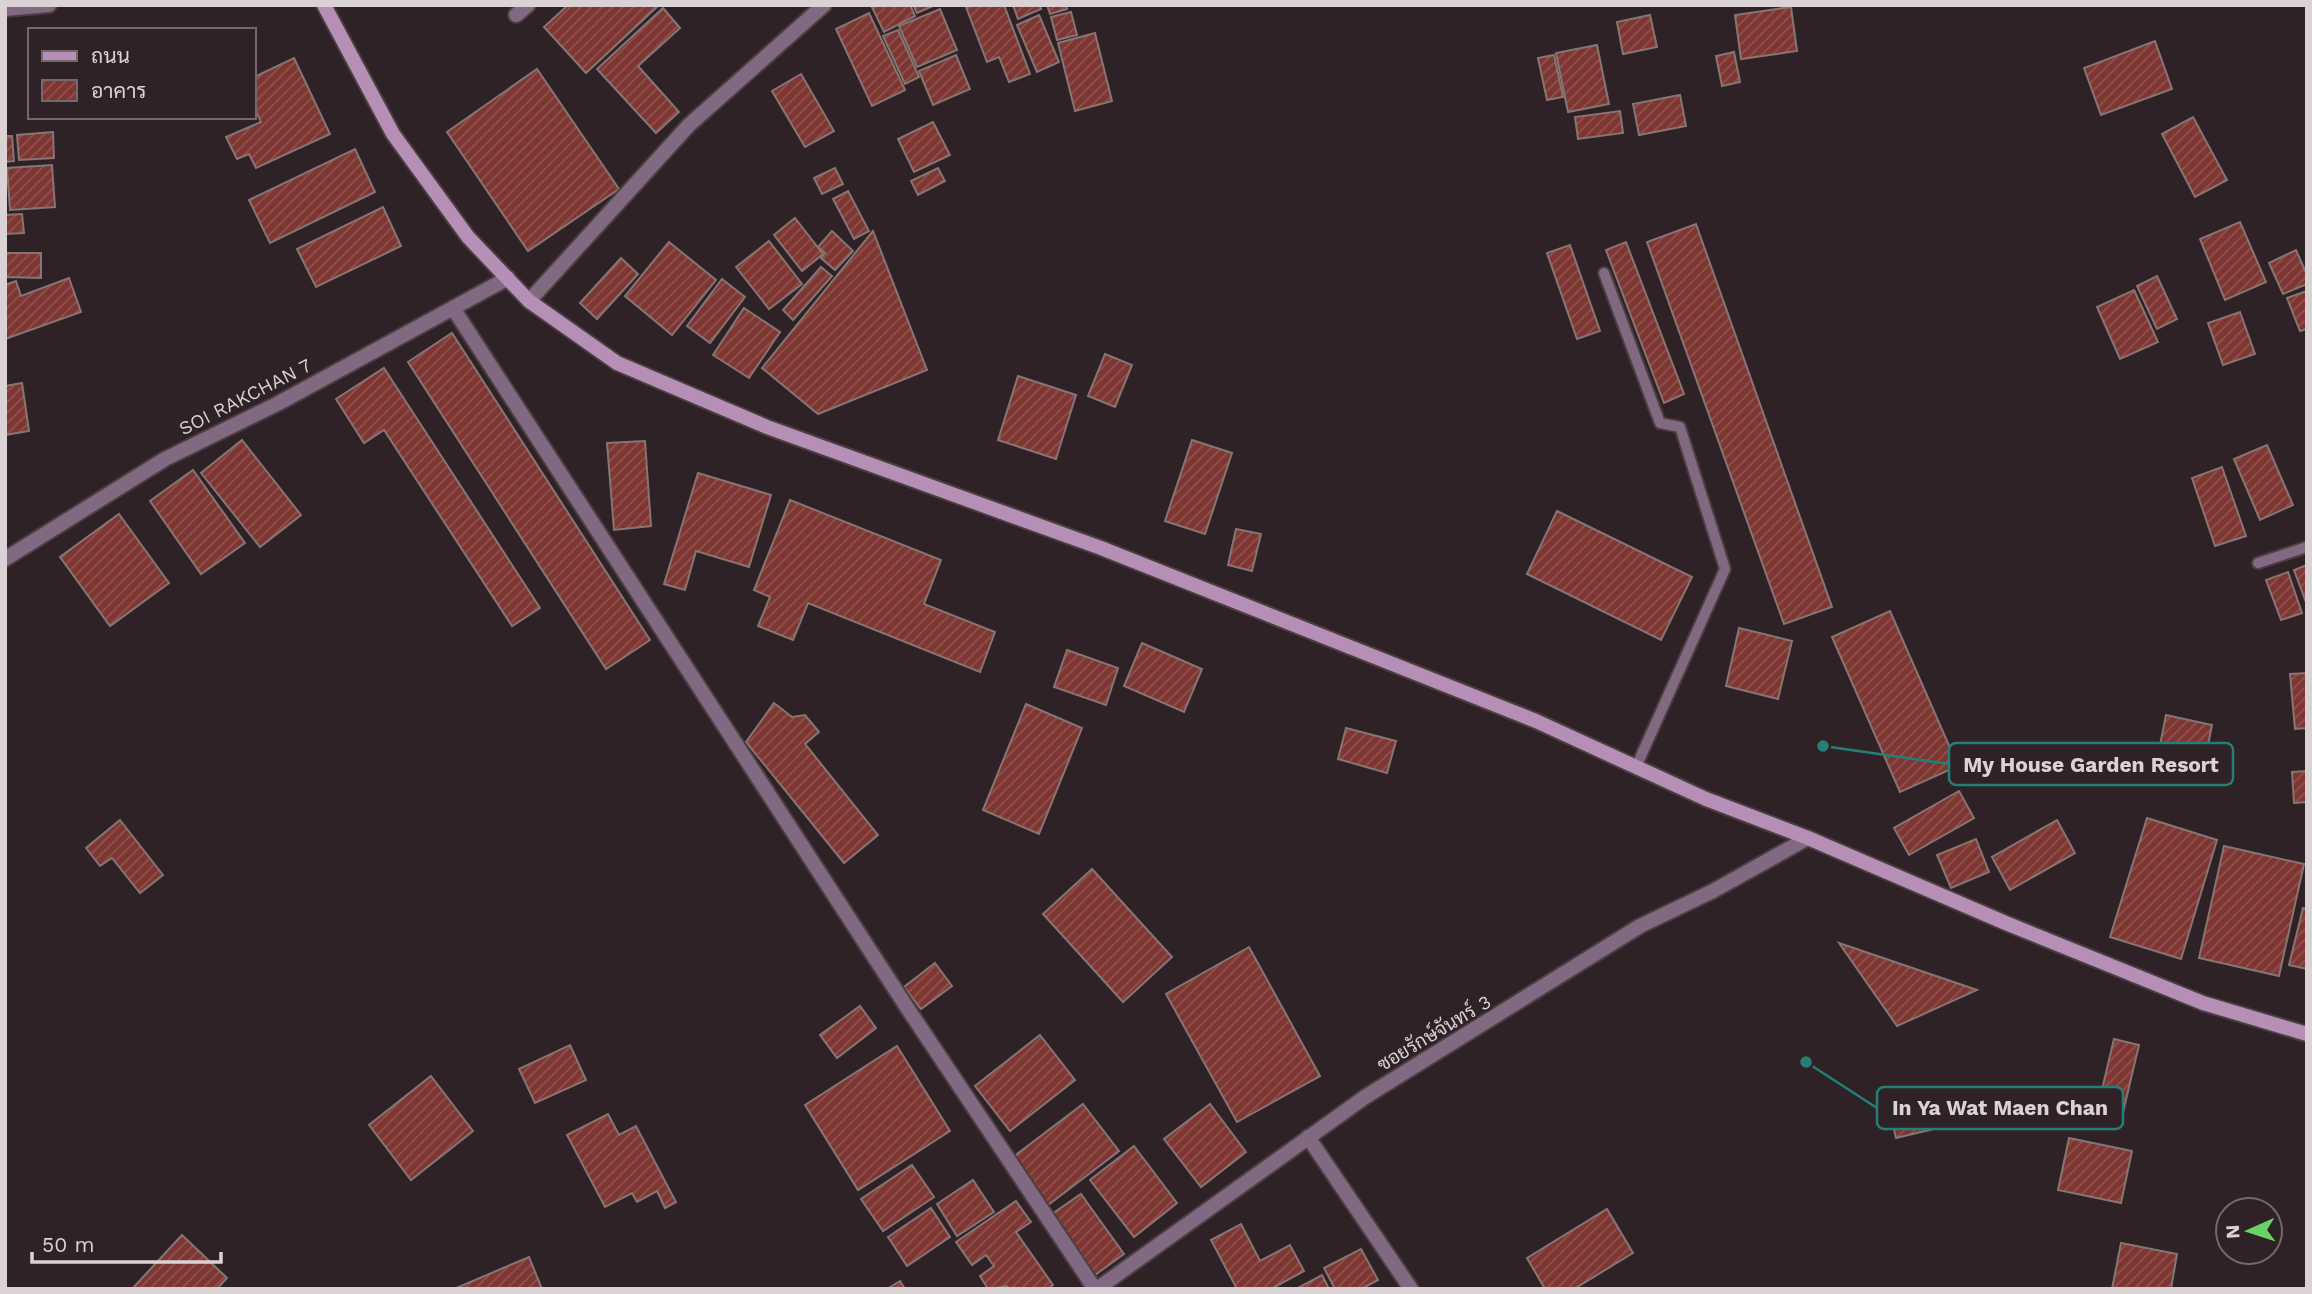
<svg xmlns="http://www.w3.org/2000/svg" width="2312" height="1294" font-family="'Work Sans',Sarabun,sans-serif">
<defs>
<pattern id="building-hatch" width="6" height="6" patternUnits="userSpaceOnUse" patternTransform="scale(1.75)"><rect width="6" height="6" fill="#7e3632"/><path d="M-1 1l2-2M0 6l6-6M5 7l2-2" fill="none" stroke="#90524f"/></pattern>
</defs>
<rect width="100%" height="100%" fill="#2f2226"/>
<g fill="url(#building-hatch)" stroke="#867573" stroke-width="2">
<polygon points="568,5 659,5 586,73 544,27"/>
<polygon points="871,5 910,5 915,16 884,32"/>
<polygon points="913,5 935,5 917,13"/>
<polygon points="970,5 1004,5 1030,74 1009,82 999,57 987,62 966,7"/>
<polygon points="1013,5 1040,5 1041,9 1018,19"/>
<polygon points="1047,5 1066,5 1067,9 1050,14"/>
<polygon points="1791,7 1797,51 1741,59 1735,15"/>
<polygon points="663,8 680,28 638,66 679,112 656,133 597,69"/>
<polygon points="940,9 957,50 917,67 899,26"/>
<polygon points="1071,12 1077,35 1057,40 1051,17"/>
<polygon points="869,13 905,90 872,106 836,29"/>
<polygon points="1039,15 1059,62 1037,72 1017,25"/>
<polygon points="1650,15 1657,47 1623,54 1617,22"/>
<polygon points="898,30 919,77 905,84 883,36"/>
<polygon points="1095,33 1112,101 1075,111 1058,43"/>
<polygon points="2155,41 2172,89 2101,115 2084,68"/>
<polygon points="1597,45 1609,104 1568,112 1556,53"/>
<polygon points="1734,52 1740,82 1722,86 1716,56"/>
<polygon points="956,55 970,89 933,105 919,71"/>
<polygon points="1554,55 1563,97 1547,100 1538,58"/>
<polygon points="294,58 330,134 256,168 249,154 237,159 226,137 261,122 254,107 254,77"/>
<polygon points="537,69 619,189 528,251 447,132"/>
<polygon points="801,74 834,131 805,147 772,91"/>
<polygon points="1680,95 1686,126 1639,135 1633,104"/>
<polygon points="1620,111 1623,133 1578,139 1575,117"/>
<polygon points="2193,117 2227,180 2195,197 2162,134"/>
<polygon points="933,122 950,155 914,172 898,139"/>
<polygon points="53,132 54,158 19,160 17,135"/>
<polygon points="5,136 12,136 14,161 5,162"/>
<polygon points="355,149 375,192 270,243 249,200"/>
<polygon points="52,165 55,207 10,210 7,168"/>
<polygon points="835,168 843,184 822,194 814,178"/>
<polygon points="938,168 945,181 918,195 911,181"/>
<polygon points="848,191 869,231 854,239 833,199"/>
<polygon points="383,207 401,246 316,287 297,249"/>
<polygon points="22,214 24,233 5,234 5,215"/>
<polygon points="795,218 823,254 802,271 774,235"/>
<polygon points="2240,222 2266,282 2225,300 2200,239"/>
<polygon points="1696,224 1832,607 1784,624 1647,242"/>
<polygon points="832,231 853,251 835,270 821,258 825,253 818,247"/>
<polygon points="873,231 927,370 818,414 762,368"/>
<polygon points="769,241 802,284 769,309 736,267"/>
<polygon points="669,242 716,280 672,335 625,296"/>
<polygon points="1626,242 1684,394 1664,403 1606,250"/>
<polygon points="1570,245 1600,331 1577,339 1547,253"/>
<polygon points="2296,250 2307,275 2307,284 2283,294 2269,263"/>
<polygon points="5,253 41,253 41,278 5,277"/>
<polygon points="621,258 638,274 597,319 580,303"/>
<polygon points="821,267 832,276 793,320 783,310"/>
<polygon points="2157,276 2177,319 2157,329 2137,286"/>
<polygon points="69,278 81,312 5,339 5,285 16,281 21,296"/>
<polygon points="722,279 745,297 710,343 687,326"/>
<polygon points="2134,290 2158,342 2120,359 2097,307"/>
<polygon points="2307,291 2307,329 2300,331 2287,298"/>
<polygon points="744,308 780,332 749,378 713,355"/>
<polygon points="2240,312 2255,354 2223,365 2208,323"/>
<polygon points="452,333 650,640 606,669 408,362"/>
<polygon points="1105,354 1132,365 1115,407 1088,396"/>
<polygon points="384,368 540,608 512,626 384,430 364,443 336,399"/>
<polygon points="1018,376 1076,395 1056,459 998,440"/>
<polygon points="22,383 29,431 5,435 5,386"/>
<polygon points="242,440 301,515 260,547 201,473"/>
<polygon points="1192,440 1232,453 1205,534 1165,521"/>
<polygon points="645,441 651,526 614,530 607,443"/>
<polygon points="2267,445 2293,505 2260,520 2234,459"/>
<polygon points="2222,467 2246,536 2215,546 2192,478"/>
<polygon points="193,470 245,543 201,574 150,501"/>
<polygon points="698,473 771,495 749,567 696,551 685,590 664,584"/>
<polygon points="790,500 941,560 924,604 995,632 980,672 808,603 793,640 758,626 770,597 754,590"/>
<polygon points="1557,511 1692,577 1661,640 1527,574"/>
<polygon points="119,514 169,583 110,626 60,557"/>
<polygon points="1236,529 1261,534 1252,571 1228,565"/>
<polygon points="2307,565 2307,605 2294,570"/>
<polygon points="2288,572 2302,613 2281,620 2266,580"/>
<polygon points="1890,611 1958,766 1900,792 1832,637"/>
<polygon points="1739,628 1792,641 1778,699 1726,686"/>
<polygon points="1142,643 1202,669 1184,712 1124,686"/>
<polygon points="1067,650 1118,668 1106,705 1054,687"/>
<polygon points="2307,673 2307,728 2295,729 2290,674"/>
<polygon points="774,703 792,717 805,715 819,732 805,744 878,835 844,863 746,742"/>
<polygon points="1026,704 1082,728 1039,834 983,810"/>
<polygon points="2166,715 2212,725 2205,760 2159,750"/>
<polygon points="1346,728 1396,741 1387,773 1338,759"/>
<polygon points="2307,771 2307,802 2294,803 2292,772"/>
<polygon points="1959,791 1974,818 1909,855 1894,828"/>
<polygon points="2147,818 2217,840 2181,959 2110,937"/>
<polygon points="120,820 163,875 140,893 112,858 100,866 86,848"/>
<polygon points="2057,820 2075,853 2010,890 1992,857"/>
<polygon points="1976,839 1989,872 1951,888 1937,855"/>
<polygon points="2224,846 2304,864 2279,976 2199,958"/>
<polygon points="1092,869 1172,957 1123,1002 1043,914"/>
<polygon points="2303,908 2307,909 2307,969 2289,965"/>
<polygon points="1839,943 1977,990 1897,1026"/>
<polygon points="1249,947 1320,1076 1237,1122 1166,994"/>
<polygon points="935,963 952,986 921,1009 904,987"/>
<polygon points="860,1006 876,1028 837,1058 820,1035"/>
<polygon points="1040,1035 1075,1080 1010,1131 975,1086"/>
<polygon points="2114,1039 2139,1045 2120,1125 2095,1119"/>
<polygon points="570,1045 586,1080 535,1103 519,1069"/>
<polygon points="897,1046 950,1131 858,1190 805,1105"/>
<polygon points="431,1076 473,1131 411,1180 369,1125"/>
<polygon points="1932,1098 1938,1128 1896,1138 1889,1108"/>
<polygon points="1083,1104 1119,1151 1048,1205 1013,1157"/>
<polygon points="1210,1104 1246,1152 1201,1187 1164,1139"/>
<polygon points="608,1114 619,1135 636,1126 676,1202 665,1208 657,1191 637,1202 632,1193 605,1207 567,1135"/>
<polygon points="2069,1138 2132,1151 2121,1203 2058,1190"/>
<polygon points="1134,1146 1177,1203 1134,1237 1090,1180"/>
<polygon points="912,1165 934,1197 883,1231 861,1199"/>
<polygon points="973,1180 994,1212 957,1236 937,1204"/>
<polygon points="1081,1194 1124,1254 1095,1275 1052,1214"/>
<polygon points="1016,1201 1031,1222 1016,1232 1053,1285 1047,1289 1009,1289 1007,1286 988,1289 980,1276 994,1266 986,1255 972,1265 956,1242"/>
<polygon points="931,1208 950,1237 907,1266 888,1237"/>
<polygon points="1607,1209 1633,1253 1574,1289 1545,1289 1527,1258"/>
<polygon points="1241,1224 1260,1261 1290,1245 1304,1271 1271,1289 1237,1289 1211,1240"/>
<polygon points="182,1235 227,1278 217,1289 132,1289"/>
<polygon points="2121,1243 2177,1254 2171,1289 2112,1289"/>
<polygon points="1361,1249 1378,1280 1361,1289 1335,1289 1324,1268"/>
<polygon points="529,1257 542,1289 454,1289"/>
<polygon points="1322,1275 1329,1289 1296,1289"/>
<polygon points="900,1281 905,1289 887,1289"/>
</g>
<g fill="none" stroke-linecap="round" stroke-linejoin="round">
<defs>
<g id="service">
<polyline points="1604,273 1660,423 1680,427 1725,569 1636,767"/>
<polyline points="2258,563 2307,547"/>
</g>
<g id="minor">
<polyline points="5,9 49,5"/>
<polyline points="516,15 528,5"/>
<polyline points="529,301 689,125 824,5"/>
<polyline points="453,308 908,1009 1095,1289"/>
<polyline points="5,559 165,459 277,404 508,278"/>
<polyline points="1308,1137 1411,1289"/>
<polyline points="1097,1289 1365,1097 1640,926 1713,891 1808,838"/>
</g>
<polyline id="secondary" points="324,5 393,134 468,237 529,301 617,363 767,427 1101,548 1536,721 1706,799 1808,838 2008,924 2203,1003 2307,1034"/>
</defs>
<use href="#service" stroke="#4b3e42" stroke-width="14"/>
<use href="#minor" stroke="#4b3e42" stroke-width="18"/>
<use href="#secondary" stroke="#4b3e42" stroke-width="18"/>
<use href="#service" stroke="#816981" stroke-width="10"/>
<use href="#minor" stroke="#816981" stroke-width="14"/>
<use href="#secondary" stroke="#b58fb5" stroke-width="14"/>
</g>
<g text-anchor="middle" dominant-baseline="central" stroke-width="5" stroke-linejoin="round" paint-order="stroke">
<g font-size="19" fill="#dbd2d5" stroke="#2f2226">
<text transform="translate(245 397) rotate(-27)">SOI RAKCHAN 7</text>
<text transform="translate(1434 1033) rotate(-31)">ซอยรักษ์จันทร์ 3</text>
</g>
</g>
<path fill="none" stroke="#237f78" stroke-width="2.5" d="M1823 746L1949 764M1806 1062L1877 1108"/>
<g fill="#237f78" stroke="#2f2226" stroke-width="2.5">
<circle cx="1823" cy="746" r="7"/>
<circle cx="1806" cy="1062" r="7"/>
</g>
<g fill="#2f2226" stroke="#237f78" stroke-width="2.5">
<rect x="1949" y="743" width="284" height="42" rx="7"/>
<rect x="1877" y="1087" width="246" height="42" rx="7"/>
</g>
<g font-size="21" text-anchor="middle" font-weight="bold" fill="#dbd2d5">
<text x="2091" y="772">My House Garden Resort</text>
<text x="2000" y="1115">In Ya Wat Maen Chan</text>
</g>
<rect width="2312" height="1294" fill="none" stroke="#dbd2d5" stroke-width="14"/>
<rect x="28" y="28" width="228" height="91" fill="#2f2226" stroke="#74686c" stroke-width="2"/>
<rect x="42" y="51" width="35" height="10" fill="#b58fb5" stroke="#74686c" stroke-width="2"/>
<text x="91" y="63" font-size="21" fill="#dbd2d5">ถนน</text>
<rect x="42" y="80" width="35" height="21" fill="url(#building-hatch)" stroke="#74686c" stroke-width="2"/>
<text x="91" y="98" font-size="21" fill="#dbd2d5">อาคาร</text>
<g transform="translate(2249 1231) rotate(267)"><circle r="33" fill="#2f2226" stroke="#74686c" stroke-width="2"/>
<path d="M0-5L12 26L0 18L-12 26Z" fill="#69d464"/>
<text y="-10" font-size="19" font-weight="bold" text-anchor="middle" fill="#dbd2d5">N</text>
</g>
<path d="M32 1252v10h189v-10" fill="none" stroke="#dbd2d5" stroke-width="3.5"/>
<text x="42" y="1252" font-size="21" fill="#dbd2d5" stroke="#2f2226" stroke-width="5" paint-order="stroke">50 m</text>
</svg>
